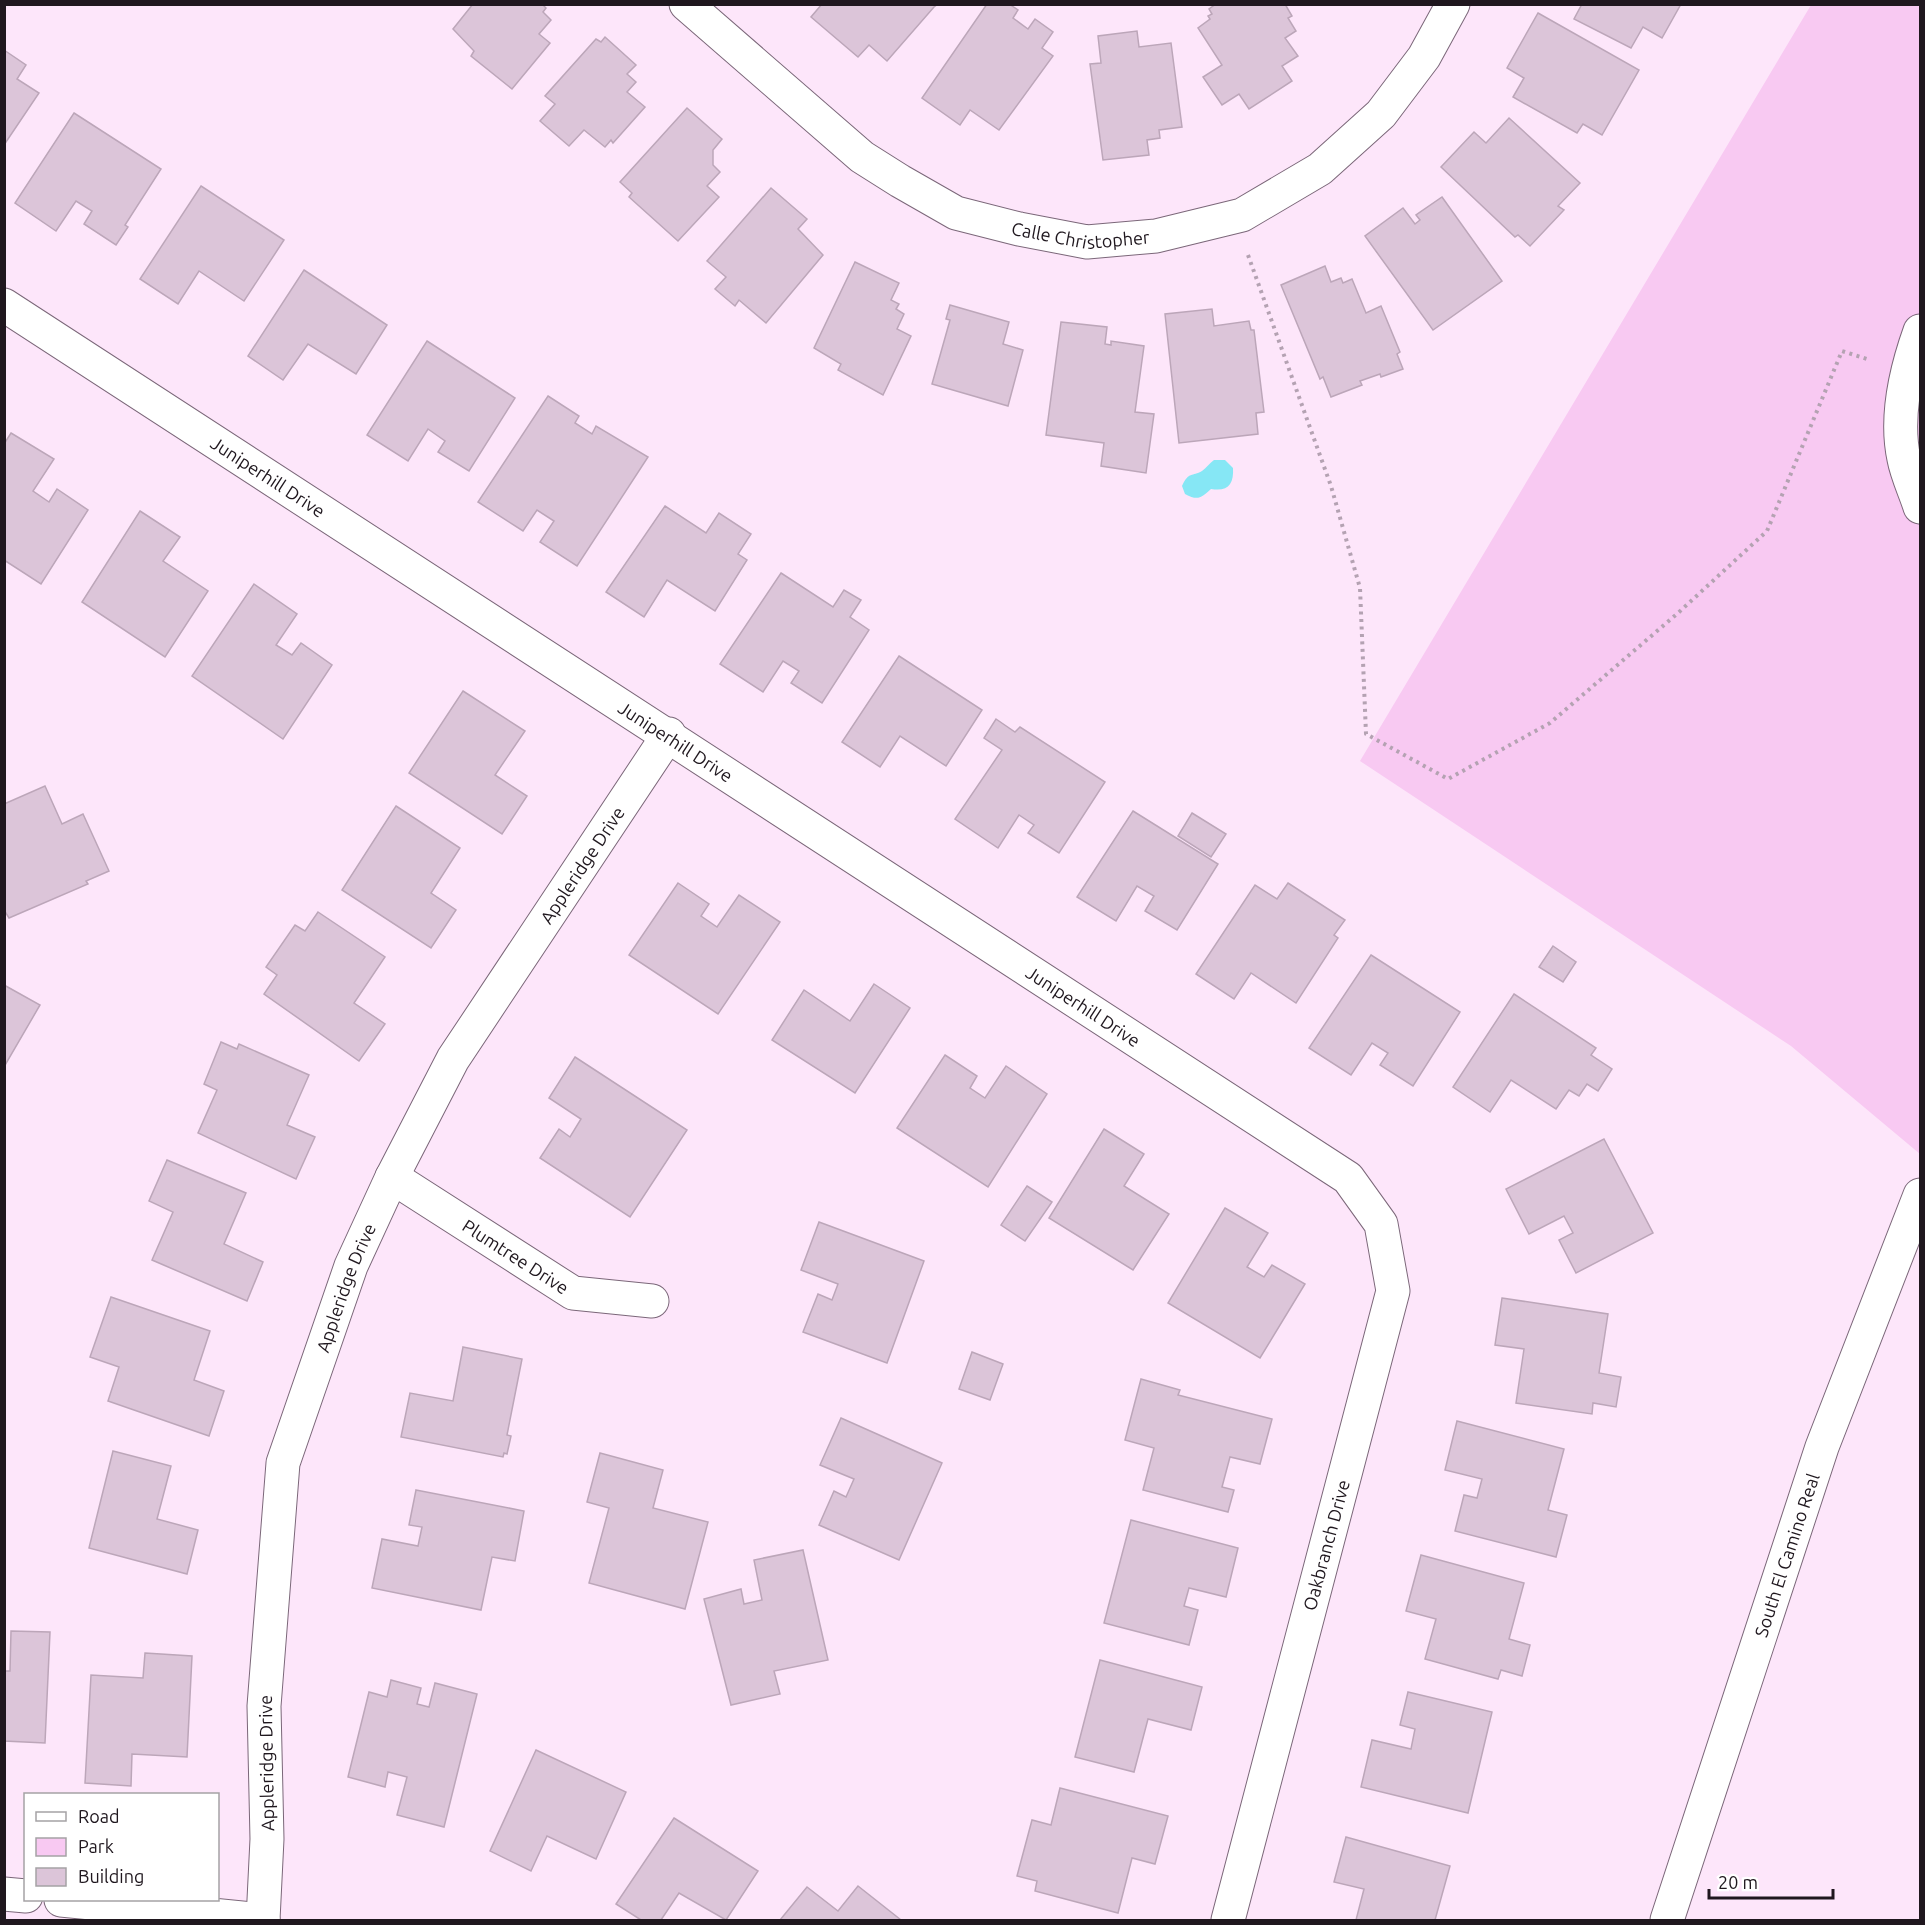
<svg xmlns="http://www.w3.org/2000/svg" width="1925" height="1925" font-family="Ubuntu,sans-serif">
<rect width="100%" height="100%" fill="#fde6fa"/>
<polygon fill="#f8c9f2" points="1811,5 1920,5 1920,1154 1791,1046 1360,761"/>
<path fill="#86e7f5" d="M1214,460H1225L1233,468C1234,484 1228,492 1211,489C1201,498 1198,501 1185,494L1182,486C1189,471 1192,477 1202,471C1206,468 1210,463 1214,460Z"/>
<g fill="#dcc5d9" stroke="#bca6b9" stroke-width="1.5">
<polygon points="473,4 542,4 546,8 543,12 551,20 539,34 550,43 512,89 471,56 474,51 453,29"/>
<polygon points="822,4 938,4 934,7 887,61 869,45 858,57 811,17"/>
<polygon points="987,4 1009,4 1018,10 1013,18 1028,29 1035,19 1053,32 1042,48 1053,56 999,130 970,110 960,125 922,98"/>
<polygon points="1216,4 1285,4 1292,16 1288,18 1296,31 1285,38 1298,56 1282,66 1292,81 1249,109 1239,94 1222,105 1203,77 1222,65 1198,28 1210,19 1208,16 1212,14 1209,9"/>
<polygon points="1582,4 1681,4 1662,38 1643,27 1631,48 1574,19"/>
<polygon points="1538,13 1639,70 1602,135 1583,124 1577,133 1513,97 1524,78 1507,68"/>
<polygon points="1137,31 1139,47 1171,43 1182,127 1159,130 1160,138 1147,140 1149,155 1103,160 1090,64 1101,63 1098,36"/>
<polygon points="605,37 636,65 627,74 636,82 627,92 645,107 613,143 611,140 605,147 584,130 569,146 540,121 555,104 545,96 596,39 601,42"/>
<polygon points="4,50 26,65 17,79 39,93 4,145"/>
<polygon points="687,108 722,139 713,150 713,165 720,172 707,186 719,197 678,241 629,197 632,193 620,182"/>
<polygon points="74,113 161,169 125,225 128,227 116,245 84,224 92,211 76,201 56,231 15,203"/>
<polygon points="1509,118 1580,183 1558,206 1564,210 1530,246 1518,235 1515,237 1441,167 1474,132 1486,143"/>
<polygon points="201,186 284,240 244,301 199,271 178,304 140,279"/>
<polygon points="771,188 807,219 798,229 823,255 766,323 739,300 735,306 715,289 726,277 707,261"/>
<polygon points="1442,197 1502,281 1433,330 1365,236 1403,208 1415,224 1420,220 1416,215"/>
<polygon points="855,262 899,283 891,300 899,304 896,309 904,314 897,329 911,336 883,395 838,370 841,364 814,348"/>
<polygon points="1325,266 1331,282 1341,278 1343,283 1352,279 1366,313 1381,306 1400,352 1397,354 1403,369 1381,377 1380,374 1360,381 1362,385 1331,397 1323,377 1320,379 1281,285"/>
<polygon points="304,270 387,325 356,374 308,344 283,380 248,356"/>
<polygon points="950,305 1009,322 1003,344 1023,350 1008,406 932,384 950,320 946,319"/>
<polygon points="1212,309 1214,326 1249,321 1251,330 1254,330 1264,412 1256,413 1258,434 1179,443 1165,314"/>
<polygon points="1061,322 1107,327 1105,344 1111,345 1111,341 1144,346 1135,412 1154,414 1146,473 1101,466 1104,443 1046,435"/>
<polygon points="427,341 515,398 469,471 438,452 445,441 428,429 408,461 367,435"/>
<polygon points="548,396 579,416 575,423 592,434 596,426 648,457 577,566 540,542 554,521 537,510 523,531 478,502"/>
<polygon points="11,433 54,459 33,491 49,502 57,489 88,510 41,584 4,560 4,444"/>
<polygon points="665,506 706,533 719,513 751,534 738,554 747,560 715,611 667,580 644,617 606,592"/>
<polygon points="140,511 180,537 163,561 208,591 165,657 82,602"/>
<polygon points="781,573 833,607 844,590 861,600 850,617 869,630 822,703 791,683 799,671 783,661 763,692 720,664"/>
<polygon points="254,584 297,614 276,645 292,655 301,643 332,665 283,739 192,676"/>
<polygon points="899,656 982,710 946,766 900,736 880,767 842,742"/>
<polygon points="463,691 525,731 495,775 527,796 502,834 409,773"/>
<polygon points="996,719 1015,732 1020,727 1105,782 1059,853 1028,833 1034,825 1019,815 998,848 955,819 1002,750 984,738"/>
<polygon points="45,786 62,824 83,814 109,871 86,881 88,884 9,918 4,910 4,804"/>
<polygon points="396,806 460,848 431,893 456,910 431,948 342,890"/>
<polygon points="1133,811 1218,864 1177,930 1145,911 1154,896 1137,886 1116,921 1077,897"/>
<polygon points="1192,813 1226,834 1211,857 1178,836"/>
<polygon points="678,883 709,904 701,916 717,927 739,895 780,922 718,1014 629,955"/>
<polygon points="1288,883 1345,920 1334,935 1338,938 1296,1003 1251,973 1234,999 1196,974 1255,885 1277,899"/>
<polygon points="318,912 385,957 354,1003 385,1024 359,1061 264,994 277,975 266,967 295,925 305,931"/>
<polygon points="1553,946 1576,962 1563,982 1539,967"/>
<polygon points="1371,955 1460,1012 1413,1086 1380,1065 1388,1053 1372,1043 1351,1075 1309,1048"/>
<polygon points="874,984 910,1008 855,1093 772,1040 804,990 850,1021"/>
<polygon points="4,985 40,1005 4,1067"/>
<polygon points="1514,994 1596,1048 1591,1055 1612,1069 1598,1091 1587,1084 1579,1096 1569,1090 1556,1109 1511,1080 1490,1112 1453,1087"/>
<polygon points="221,1042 237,1049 239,1044 309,1075 287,1125 315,1137 296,1179 198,1133 217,1090 204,1084"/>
<polygon points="945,1055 977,1076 970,1088 985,1098 1006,1066 1047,1094 988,1187 897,1128"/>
<polygon points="575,1057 687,1130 630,1217 540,1158 559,1129 570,1137 581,1119 549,1098"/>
<polygon points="1104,1129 1144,1154 1124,1186 1169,1214 1133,1270 1049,1218"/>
<polygon points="1604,1139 1653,1233 1576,1273 1559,1240 1573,1233 1564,1216 1529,1234 1506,1189"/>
<polygon points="167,1160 246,1193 224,1244 263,1262 247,1301 152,1260 173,1212 149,1201"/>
<polygon points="1027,1186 1052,1202 1025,1241 1001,1225"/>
<polygon points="1225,1208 1268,1233 1247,1267 1264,1277 1272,1265 1305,1284 1260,1358 1168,1303"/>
<polygon points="819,1222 924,1261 887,1363 803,1332 818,1294 832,1300 838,1284 801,1270"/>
<polygon points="111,1297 210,1331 194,1380 224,1391 209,1436 108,1401 119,1367 90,1357"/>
<polygon points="1502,1298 1608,1314 1599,1373 1621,1377 1616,1407 1593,1403 1592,1414 1516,1403 1524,1349 1495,1345"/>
<polygon points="463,1347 522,1359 507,1435 511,1436 507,1454 504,1453 503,1457 401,1437 410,1393 453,1401"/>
<polygon points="972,1352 1003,1364 990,1400 959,1389"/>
<polygon points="1141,1379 1180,1390 1178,1395 1272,1419 1260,1464 1230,1457 1222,1487 1234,1490 1228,1512 1143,1490 1154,1448 1125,1440"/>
<polygon points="841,1418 942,1463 899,1560 819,1525 834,1491 846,1497 854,1479 820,1465"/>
<polygon points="1457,1421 1564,1449 1548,1510 1567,1515 1556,1557 1455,1531 1464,1495 1477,1498 1482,1479 1445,1470"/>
<polygon points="113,1451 171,1466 157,1519 198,1530 187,1574 89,1548"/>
<polygon points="600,1453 663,1470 653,1508 708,1522 685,1609 589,1583 609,1508 587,1502"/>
<polygon points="416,1490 524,1511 515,1561 492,1557 481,1610 372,1588 382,1539 418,1546 422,1527 409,1525"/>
<polygon points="1131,1520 1238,1548 1226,1597 1189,1588 1184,1606 1198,1610 1189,1645 1104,1623"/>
<polygon points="803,1550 828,1660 774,1671 780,1694 731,1705 704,1599 741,1589 744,1604 762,1600 754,1560"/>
<polygon points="1421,1555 1524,1583 1509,1639 1530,1645 1522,1676 1501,1670 1498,1679 1425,1659 1436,1619 1406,1611"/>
<polygon points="11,1631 50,1632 45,1743 4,1741 4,1671 10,1671"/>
<polygon points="145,1653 192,1656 187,1757 132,1754 131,1786 85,1783 91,1675 143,1678"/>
<polygon points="1100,1660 1202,1687 1191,1730 1148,1719 1134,1772 1075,1757"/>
<polygon points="391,1680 421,1688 417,1704 429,1707 435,1683 477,1694 444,1827 397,1815 407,1777 388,1772 385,1787 348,1777 369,1692 387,1697"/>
<polygon points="1408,1692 1492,1712 1468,1813 1361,1787 1372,1740 1411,1749 1415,1729 1400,1725"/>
<polygon points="536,1750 626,1792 596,1859 547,1836 531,1871 490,1851"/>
<polygon points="1060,1788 1168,1816 1155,1864 1132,1858 1118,1913 1035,1891 1037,1881 1017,1876 1032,1820 1051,1825"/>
<polygon points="674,1818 758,1871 726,1920 679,1893 661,1920 641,1920 616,1904"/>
<polygon points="1346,1837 1450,1866 1435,1920 1356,1920 1364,1889 1334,1882"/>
<polygon points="858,1886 901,1920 780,1920 807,1887 838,1911"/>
</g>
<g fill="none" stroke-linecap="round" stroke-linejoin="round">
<defs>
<g id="street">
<path id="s1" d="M686,4L862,157L900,181L956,213L1019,229L1087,242L1156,236L1242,215L1320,169L1381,114L1424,57L1453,4"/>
<path id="s2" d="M4,305L1348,1178L1381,1224L1393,1291L1228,1920"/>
<path d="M1920,331C1906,370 1895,418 1904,459C1907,475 1915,491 1920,507"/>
<path id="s3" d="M392,1177L573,1293L652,1301"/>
<path id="s4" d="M263,1920L267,1839L264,1706L283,1463L351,1266L392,1177L453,1059L669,734"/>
</g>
<g id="secondary">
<polyline points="4,1894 26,1896"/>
<polyline points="61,1900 263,1920"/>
</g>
<g id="primary">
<path id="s5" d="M1667,1920L1822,1447L1920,1195"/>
</g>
</defs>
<use href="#street" stroke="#7b6779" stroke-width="35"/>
<use href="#secondary" stroke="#7b6779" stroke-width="35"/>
<use href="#primary" stroke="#7b6779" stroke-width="35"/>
<polyline stroke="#b4a2b2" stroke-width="4" stroke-dasharray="3 4.5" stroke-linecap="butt" points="1248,255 1331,486 1360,588 1366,734 1448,779 1550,723 1678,613 1767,531 1842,351 1867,359"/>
<use href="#street" stroke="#fff" stroke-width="33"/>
<use href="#secondary" stroke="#fff" stroke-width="33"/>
<use href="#primary" stroke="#fff" stroke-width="33"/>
</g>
<g text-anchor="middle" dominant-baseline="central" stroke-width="5" stroke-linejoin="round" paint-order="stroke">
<g font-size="18" fill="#1f171e" stroke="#fff">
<text stroke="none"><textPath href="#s1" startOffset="470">Calle Christopher</textPath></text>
<text stroke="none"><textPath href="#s2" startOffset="315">Juniperhill Drive</textPath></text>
<text stroke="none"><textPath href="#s2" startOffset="801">Juniperhill Drive</textPath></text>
<text stroke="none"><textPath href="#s4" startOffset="1130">Appleridge Drive</textPath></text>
<text stroke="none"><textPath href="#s2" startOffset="1287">Juniperhill Drive</textPath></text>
<text stroke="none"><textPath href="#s3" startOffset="147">Plumtree Drive</textPath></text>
<text stroke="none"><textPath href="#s4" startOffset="644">Appleridge Drive</textPath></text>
<text transform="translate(1326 1545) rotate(-75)">Oakbranch Drive</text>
<text stroke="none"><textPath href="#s5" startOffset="384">South El Camino Real</textPath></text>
<text transform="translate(266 1763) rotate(-91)">Appleridge Drive</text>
</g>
</g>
<rect width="1925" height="1925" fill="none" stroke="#1f171e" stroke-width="12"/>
<rect x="24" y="1793" width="195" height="108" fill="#ffffff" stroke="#a5a2a5" stroke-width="1.5"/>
<rect x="36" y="1812" width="30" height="9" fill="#ffffff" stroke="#a5a2a5" stroke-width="1.5"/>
<text x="78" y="1823" font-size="18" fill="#1f171e">Road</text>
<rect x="36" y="1838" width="30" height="18" fill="#f8c9f2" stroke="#a5a2a5" stroke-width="1.5"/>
<text x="78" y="1853" font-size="18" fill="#1f171e">Park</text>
<rect x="36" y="1868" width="30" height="18" fill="#dcc5d9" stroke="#a5a2a5" stroke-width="1.5"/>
<text x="78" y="1883" font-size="18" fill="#1f171e">Building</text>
<path d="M1709 1889v9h124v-9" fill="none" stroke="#1f171e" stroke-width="3"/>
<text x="1718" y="1889" font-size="18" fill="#1f171e" stroke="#ffffff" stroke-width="4.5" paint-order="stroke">20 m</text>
</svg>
